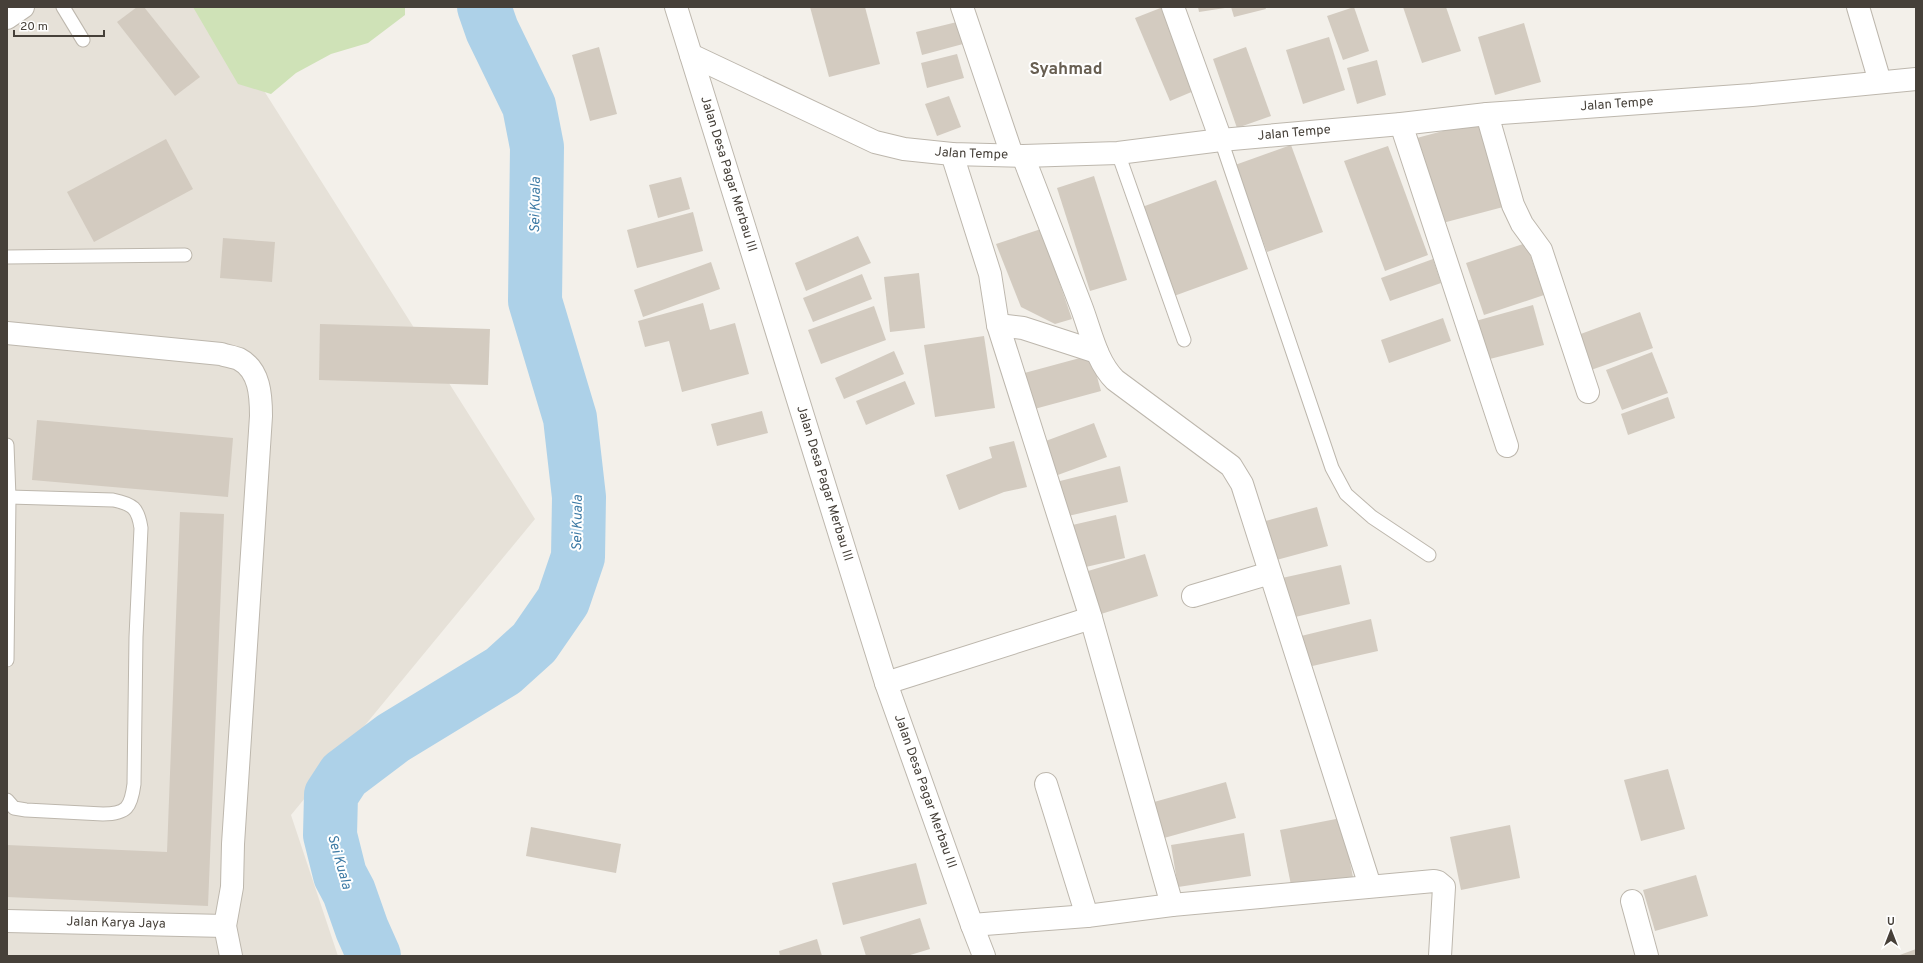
<svg xmlns="http://www.w3.org/2000/svg" width="1923" height="963" font-family="Overpass,sans-serif">
<rect width="100%" height="100%" fill="#f3f0ea"/>
<polygon fill="#e6e1d8" points="7,7 211,7 535,519 291,815 338,956 7,956"/>
<polygon fill="#cfe2b7" points="193,7 405,7 405,15 368,43 331,54 296,73 271,94 238,84"/>
<g fill="none" stroke-linecap="round" stroke-linejoin="round">
<polyline stroke="#add1e8" stroke-width="54" points="374,956 362,929 349,892 340,875 330,835 331,795 344,775 393,738 503,671 534,643 563,601 578,557 579,497 570,418 535,301 537,147 529,106 492,30 484,7"/>
</g>
<g fill="#d3cbc0">
<polygon points="137,7 144,7 200,77 175,96 117,22"/>
<polygon points="810,7 865,7 880,64 829,77"/>
<polygon points="1163,7 1201,88 1170,101 1135,18"/>
<polygon points="1198,7 1224,7 1225,8 1199,12"/>
<polygon points="1231,7 1265,7 1266,9 1234,17"/>
<polygon points="1354,7 1369,51 1343,60 1327,16"/>
<polygon points="1403,7 1446,7 1461,51 1422,63"/>
<polygon points="957,22 963,44 922,55 916,32"/>
<polygon points="1524,23 1541,82 1495,95 1478,37"/>
<polygon points="1329,37 1345,90 1303,104 1286,50"/>
<polygon points="599,47 617,114 590,121 572,55"/>
<polygon points="1246,47 1271,116 1237,128 1213,59"/>
<polygon points="957,54 964,78 927,88 921,63"/>
<polygon points="1377,60 1386,95 1357,104 1347,68"/>
<polygon points="949,96 961,127 937,136 925,104"/>
<polygon points="1484,120 1507,206 1435,225 1413,139"/>
<polygon points="166,139 193,189 94,242 67,192"/>
<polygon points="1291,145 1323,232 1267,252 1235,165"/>
<polygon points="1388,146 1428,255 1385,271 1344,161"/>
<polygon points="1094,176 1127,280 1090,291 1057,188"/>
<polygon points="681,177 690,209 658,218 649,185"/>
<polygon points="1216,180 1248,269 1174,296 1142,207"/>
<polygon points="693,212 703,251 637,268 627,230"/>
<polygon points="1041,229 1072,319 1055,324 1021,307 996,244"/>
<polygon points="858,236 871,263 806,291 795,263"/>
<polygon points="223,238 275,242 272,282 220,278"/>
<polygon points="1526,243 1544,295 1484,315 1466,263"/>
<polygon points="1433,259 1441,283 1390,301 1381,278"/>
<polygon points="711,262 720,289 643,317 634,290"/>
<polygon points="919,273 925,328 890,332 884,277"/>
<polygon points="862,274 872,299 813,322 803,298"/>
<polygon points="703,303 710,330 735,323 749,374 682,392 669,341 645,347 638,321"/>
<polygon points="1533,305 1544,345 1482,361 1472,322"/>
<polygon points="874,306 886,340 821,364 808,330"/>
<polygon points="1640,312 1653,348 1591,370 1578,335"/>
<polygon points="1443,318 1451,341 1389,363 1381,340"/>
<polygon points="320,324 490,329 488,385 319,380"/>
<polygon points="984,336 995,408 935,417 924,345"/>
<polygon points="894,351 904,374 844,399 835,378"/>
<polygon points="1652,352 1668,393 1622,410 1606,370"/>
<polygon points="1091,355 1101,391 1027,411 1017,375"/>
<polygon points="905,381 915,404 866,425 856,401"/>
<polygon points="1668,397 1675,418 1628,435 1621,414"/>
<polygon points="762,411 768,433 717,446 711,424"/>
<polygon points="37,420 233,438 228,497 32,480"/>
<polygon points="1094,423 1107,457 1055,476 1043,442"/>
<polygon points="1014,441 1027,487 1004,492 959,510 946,475 992,458 989,447"/>
<polygon points="1120,466 1128,502 1064,517 1056,482"/>
<polygon points="1317,507 1328,546 1269,562 1258,523"/>
<polygon points="180,512 224,514 208,906 7,897 7,845 167,852"/>
<polygon points="1116,515 1125,558 1077,569 1068,526"/>
<polygon points="1145,554 1158,596 1101,614 1088,571"/>
<polygon points="1341,565 1350,604 1291,618 1282,578"/>
<polygon points="1371,619 1378,651 1308,667 1301,636"/>
<polygon points="1668,769 1685,829 1641,841 1624,780"/>
<polygon points="1226,782 1236,818 1164,838 1154,802"/>
<polygon points="1341,818 1353,877 1292,890 1280,830"/>
<polygon points="1510,825 1520,878 1461,890 1450,837"/>
<polygon points="531,827 621,844 616,873 526,856"/>
<polygon points="1244,833 1251,876 1178,887 1171,845"/>
<polygon points="916,863 927,904 843,925 832,883"/>
<polygon points="1696,875 1708,916 1655,931 1643,890"/>
<polygon points="920,918 930,949 907,956 866,956 860,937"/>
<polygon points="817,939 822,956 780,956 779,951"/>
<polygon points="1916,949 1916,956 1897,956"/>
</g>
<g fill="none" stroke-linecap="round" stroke-linejoin="round">
<defs>
<g id="service">
<polyline points="63,7 83,40"/>
<polyline points="1221,140 1332,468 1346,494 1372,517 1429,555"/>
<polyline points="1118,153 1184,340"/>
<polyline points="7,257 185,255"/>
<polyline points="7,445 9,497 7,660"/>
<path d="M7,800L14,808L26,810L103,814C127,814 131,807 134,784L136,637L141,528C138,508 133,504 113,500L9,497"/>
</g>
<g id="minor">
<polyline points="962,7 1012,155"/>
<polyline points="1173,7 1221,140"/>
<polyline points="1858,7 1880,82"/>
<polyline points="7,18 23,7"/>
<path id="s1" d="M691,55L875,142L904,149L952,154L1023,156L1118,153L1221,140L1401,124L1487,114L1752,95L1916,79"/>
<polyline points="1487,114 1513,205 1522,224 1541,250 1588,392"/>
<polyline points="1401,124 1507,446"/>
<polyline points="952,154 990,274 998,325 1091,618 1172,905"/>
<path d="M1023,156C1042,206 1062,256 1081,306C1091,332 1096,361 1115,380L1231,466L1242,484L1370,886"/>
<polyline points="998,325 1023,328 1097,352"/>
<path d="M7,333L221,354C227,356 234,357 239,359C260,370 261,396 261,416L233,844L232,887L225,926L231,956"/>
<polyline points="1193,596 1270,573"/>
<polyline points="886,683 1091,618"/>
<polyline points="1046,784 1087,916"/>
<polyline points="1632,901 1647,956"/>
<path id="s2" d="M7,921L225,926"/>
<polyline points="972,925 1087,916 1172,905 1434,881 1438,882 1444,887 1440,956"/>
</g>
<g id="tertiary">
<path id="s3" d="M676,7L862,606L886,683L972,925L984,956"/>
</g>
</defs>
<use href="#service" stroke="#bdb7ad" stroke-width="15"/>
<use href="#minor" stroke="#bdb7ad" stroke-width="24"/>
<use href="#tertiary" stroke="#bdb7ad" stroke-width="24"/>
<use href="#service" stroke="#fff" stroke-width="13"/>
<use href="#minor" stroke="#fff" stroke-width="22"/>
<use href="#tertiary" stroke="#fff" stroke-width="22"/>
</g>
<g text-anchor="middle" dominant-baseline="central" stroke-width="4" stroke-linejoin="round" paint-order="stroke">
<g font-size="13" fill="#464039" stroke="#fff">
<text stroke="none"><textPath href="#s1" startOffset="949">Jalan Tempe</textPath></text>
<text stroke="none"><textPath href="#s1" startOffset="625">Jalan Tempe</textPath></text>
<text stroke="none"><textPath href="#s1" startOffset="301">Jalan Tempe</textPath></text>
<text stroke="none"><textPath href="#s3" startOffset="175">Jalan Desa Pagar Merbau III</textPath></text>
<text stroke="none"><textPath href="#s3" startOffset="499">Jalan Desa Pagar Merbau III</textPath></text>
<text stroke="none"><textPath href="#s3" startOffset="823">Jalan Desa Pagar Merbau III</textPath></text>
<text stroke="none"><textPath href="#s2" startOffset="109">Jalan Karya Jaya</textPath></text>
</g>
<g font-size="14" font-style="italic" fill="#3e7ba5" stroke="#fff">
<text transform="translate(536 205) rotate(-89)">Sei Kuala</text>
<text transform="translate(578 523) rotate(-89)">Sei Kuala</text>
<text transform="translate(339 862) rotate(74)">Sei Kuala</text>
</g>
<g font-size="17" font-weight="bold" fill="#675e51" stroke="#fff">
<text x="1066" y="70">Syahmad</text>
</g>
</g>
<rect width="1923" height="963" fill="none" stroke="#464039" stroke-width="16"/>
<g transform="translate(1891 931)" stroke="#ffffff" stroke-width="3" paint-order="stroke">
<path d="M0-3L7 15L0 10L-7 15Z" fill="#464039"/>
<text y="-6" font-size="11" font-weight="bold" text-anchor="middle" fill="#464039">U</text>
</g>
<path d="M14 30v6h90v-6" fill="none" stroke="#464039" stroke-width="2"/>
<text x="20" y="30" font-size="12" fill="#464039" stroke="#ffffff" stroke-width="3" paint-order="stroke">20 m</text>
</svg>
